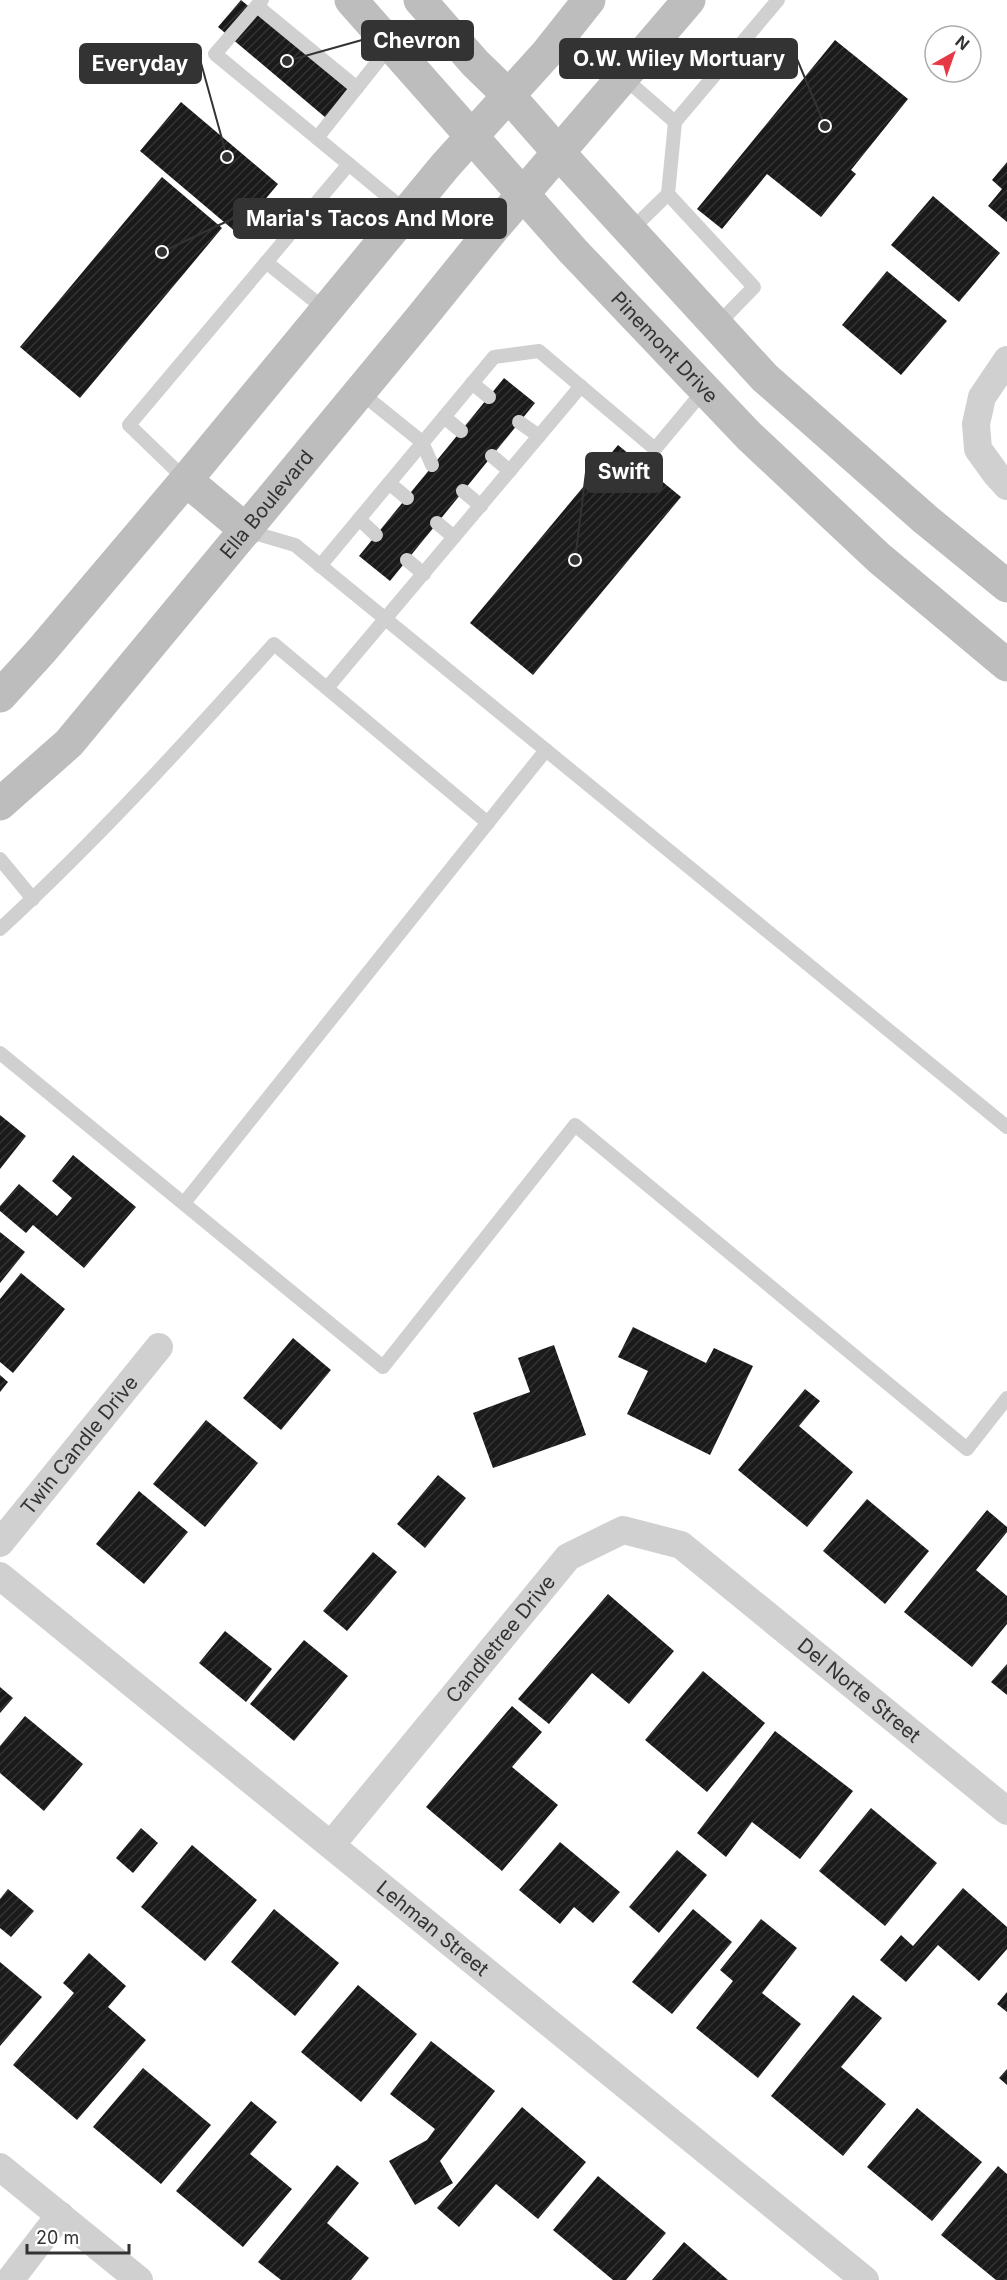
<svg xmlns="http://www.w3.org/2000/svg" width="1007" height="2280" font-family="Inter,sans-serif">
<defs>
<pattern id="building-hatch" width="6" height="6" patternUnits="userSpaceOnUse" patternTransform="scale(1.5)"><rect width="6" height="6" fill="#1a1a1a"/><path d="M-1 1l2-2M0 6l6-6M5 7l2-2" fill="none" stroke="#333"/></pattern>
</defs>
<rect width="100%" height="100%" fill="#fff"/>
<g fill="url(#building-hatch)">
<polygon points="241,0 356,95 332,123 218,27"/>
<polygon points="835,40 908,99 851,170 856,174 821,217 767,174 722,229 697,209"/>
<polygon points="181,102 278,184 237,233 140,151"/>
<polygon points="1007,162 1007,222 988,206 1002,189 992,180"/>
<polygon points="162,177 222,228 80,398 20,347"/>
<polygon points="933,196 1000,253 959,302 891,245"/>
<polygon points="887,271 947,321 901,375 842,325"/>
<polygon points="504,378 535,403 390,581 359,556"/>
<polygon points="618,445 681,497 533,675 470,623"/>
<polygon points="0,1115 26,1136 0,1169"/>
<polygon points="73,1155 136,1207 84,1268 33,1225 26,1233 0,1211 0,1206 19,1184 57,1216 72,1198 52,1181"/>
<polygon points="0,1232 25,1252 0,1283"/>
<polygon points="21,1273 65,1309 13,1373 0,1362 0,1299"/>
<polygon points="633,1327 706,1363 714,1348 753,1366 710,1455 627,1414 648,1371 618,1357"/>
<polygon points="293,1338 331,1370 281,1430 243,1398"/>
<polygon points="554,1345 586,1435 493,1468 473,1413 530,1392 518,1358"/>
<polygon points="0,1375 8,1382 0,1392"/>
<polygon points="805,1389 820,1401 799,1426 853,1472 807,1527 738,1470"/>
<polygon points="206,1420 258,1463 205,1527 153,1484"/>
<polygon points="438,1475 466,1498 425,1548 397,1524"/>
<polygon points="139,1491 188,1532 144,1584 96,1544"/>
<polygon points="867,1499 929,1551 885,1604 823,1551"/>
<polygon points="987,1510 1007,1527 1007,1532 976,1570 1007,1596 1007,1624 972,1667 904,1612"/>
<polygon points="373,1552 397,1572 347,1631 323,1611"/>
<polygon points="608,1594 674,1651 629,1704 592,1673 549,1724 518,1699"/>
<polygon points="225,1631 272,1669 246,1702 199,1663"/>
<polygon points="304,1640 348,1676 294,1741 250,1704"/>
<polygon points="1007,1664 1007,1695 991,1682"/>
<polygon points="703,1671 765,1723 707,1792 645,1740"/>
<polygon points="0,1687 13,1698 0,1713"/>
<polygon points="512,1706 542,1732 512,1767 558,1805 502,1871 426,1807"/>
<polygon points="25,1716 83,1764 44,1811 0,1773 0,1746"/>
<polygon points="775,1731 853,1791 800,1859 752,1822 726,1857 697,1833"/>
<polygon points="871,1808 937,1863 885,1926 819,1871"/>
<polygon points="141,1828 158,1843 133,1873 116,1858"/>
<polygon points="560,1842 620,1892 593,1923 574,1907 560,1924 519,1890"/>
<polygon points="192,1845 257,1900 205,1961 141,1907"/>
<polygon points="677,1850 707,1875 659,1933 629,1907"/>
<polygon points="963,1888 1007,1927 1007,1949 979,1981 938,1945 906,1982 880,1960 901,1935 913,1946"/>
<polygon points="8,1889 34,1911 11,1937 0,1928 0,1899"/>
<polygon points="274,1909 339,1963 295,2016 231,1962"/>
<polygon points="693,1909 732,1942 672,2014 632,1982"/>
<polygon points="761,1919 797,1948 762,1993 801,2024 758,2078 696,2028 733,1981 720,1970"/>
<polygon points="89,1953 126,1986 108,2007 146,2040 77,2120 13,2065 74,1993 63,1983"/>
<polygon points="0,1962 42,1997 0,2046"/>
<polygon points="358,1985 417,2034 361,2102 301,2052"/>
<polygon points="1007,1992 1007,2012 997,2004"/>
<polygon points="853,1995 882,2018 841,2067 886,2104 843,2156 771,2096"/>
<polygon points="431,2041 495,2091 440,2161 453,2183 415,2205 389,2161 427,2140 435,2129 390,2094"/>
<polygon points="143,2068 211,2125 161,2184 93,2127"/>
<polygon points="1007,2069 1007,2085 999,2078"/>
<polygon points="251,2101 277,2122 250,2154 292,2189 243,2247 176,2191"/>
<polygon points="522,2107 586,2162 538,2219 496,2184 459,2227 437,2208"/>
<polygon points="917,2108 982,2162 932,2221 867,2167"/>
<polygon points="337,2165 359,2183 327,2223 369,2258 351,2280 281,2280 258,2262"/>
<polygon points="998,2166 1007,2174 1007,2280 996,2280 941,2235"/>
<polygon points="598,2176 666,2233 626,2280 613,2280 553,2230"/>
<polygon points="684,2242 728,2280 652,2280"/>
</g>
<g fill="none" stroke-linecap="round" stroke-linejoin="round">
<g stroke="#d0d0d0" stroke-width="14">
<polyline points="262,0 215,54 408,213"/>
<polyline points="257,6 357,88"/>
<polyline points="623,77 675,122 778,0"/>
<polyline points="317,138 391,45"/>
<polyline points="668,194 754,287 717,325"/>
<polyline points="630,231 668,194 675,122"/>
<polyline points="266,262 326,310"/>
<polyline points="472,383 489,397"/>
<polyline points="360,392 422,442 432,465"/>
<polyline points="444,417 461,431"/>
<polyline points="519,422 539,436"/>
<polyline points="492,456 510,471"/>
<polyline points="186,480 129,425 349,164"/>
<polyline points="389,483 407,498"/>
<polyline points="463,491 481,506"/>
<polyline points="359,519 376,535"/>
<polyline points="437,523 454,537"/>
<polyline points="247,531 295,545 1007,1127"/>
<polyline points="407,560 424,574"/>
<polyline points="320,566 494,357 539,351 655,449 705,389"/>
<polyline points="327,688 581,386"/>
<polyline points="0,859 33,899"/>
<path d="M0,929C97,840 186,742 274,644L488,823"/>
<polyline points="0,1053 383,1367 575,1125 967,1449 1007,1398"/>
<polyline points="184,1203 546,750"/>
</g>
<g stroke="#d0d0d0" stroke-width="28">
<polyline points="1007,360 982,397 976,424 978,449 996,474 1007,486"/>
<path id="s1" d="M0,1543L159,1347"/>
<path id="s2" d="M0,1576L865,2280"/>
<path id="s3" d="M331,1845L568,1557L623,1530L681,1545L1007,1811"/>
<polyline points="0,2167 139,2280"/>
<polyline points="10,2280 60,2215"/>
</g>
<g stroke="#bdbdbd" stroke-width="33">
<path id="s4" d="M351,0L573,251L749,436L879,558L1007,665"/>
<polyline points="420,0 475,63 509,96 559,153 765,378 925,519 1007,586"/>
<polyline points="186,480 246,530"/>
<polyline points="0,696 42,650 186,480 445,166 547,53 589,0"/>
<path id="s5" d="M0,804L69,743L420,319L492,230L689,0"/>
</g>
</g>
<g text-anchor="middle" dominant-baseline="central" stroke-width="6" stroke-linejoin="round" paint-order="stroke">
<g font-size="20" fill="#333" stroke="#fff">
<text stroke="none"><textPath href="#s4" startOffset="468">Pinemont Drive</textPath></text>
<text stroke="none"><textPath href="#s5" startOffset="402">Ella Boulevard</textPath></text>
<text stroke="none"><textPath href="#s1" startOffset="126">Twin Candle Drive</textPath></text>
<text stroke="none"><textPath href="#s3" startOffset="267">Candletree Drive</textPath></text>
<text stroke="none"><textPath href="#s3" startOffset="724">Del Norte Street</textPath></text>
<text stroke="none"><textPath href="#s2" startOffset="558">Lehman Street</textPath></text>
</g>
</g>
<path fill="none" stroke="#333" stroke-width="2" d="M287 61L362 40M825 126L797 59M227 157L201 63M162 252L234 218M575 560L586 472"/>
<g fill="#333" stroke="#fff" stroke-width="2">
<circle cx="287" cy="61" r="6"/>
<circle cx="825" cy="126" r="6"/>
<circle cx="227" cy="157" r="6"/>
<circle cx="162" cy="252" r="6"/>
<circle cx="575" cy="560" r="6"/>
</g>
<g fill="#333" stroke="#333" stroke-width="2">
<rect x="362" y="21" width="111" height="39" rx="6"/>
<rect x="560" y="39" width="237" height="39" rx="6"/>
<rect x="80" y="44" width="121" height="39" rx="6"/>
<rect x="234" y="199" width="272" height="39" rx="6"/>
<rect x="586" y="453" width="76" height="39" rx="6"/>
</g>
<g font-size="21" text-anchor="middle" font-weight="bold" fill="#fff">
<text x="417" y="48">Chevron</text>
<text x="679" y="66">O.W. Wiley Mortuary</text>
<text x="140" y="71">Everyday</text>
<text x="370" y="226">Maria's Tacos And More</text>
<text x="624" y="479">Swift</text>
</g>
<g transform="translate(953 54) rotate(40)"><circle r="28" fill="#ffffff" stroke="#adadad" stroke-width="1.5"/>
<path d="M0-4.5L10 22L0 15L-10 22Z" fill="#e63946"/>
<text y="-9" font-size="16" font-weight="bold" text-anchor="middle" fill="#333333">N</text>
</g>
<path d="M27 2244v9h102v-9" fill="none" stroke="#333333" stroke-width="3"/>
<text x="36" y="2244" font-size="18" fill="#333333" stroke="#ffffff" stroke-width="4.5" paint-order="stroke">20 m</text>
</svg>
